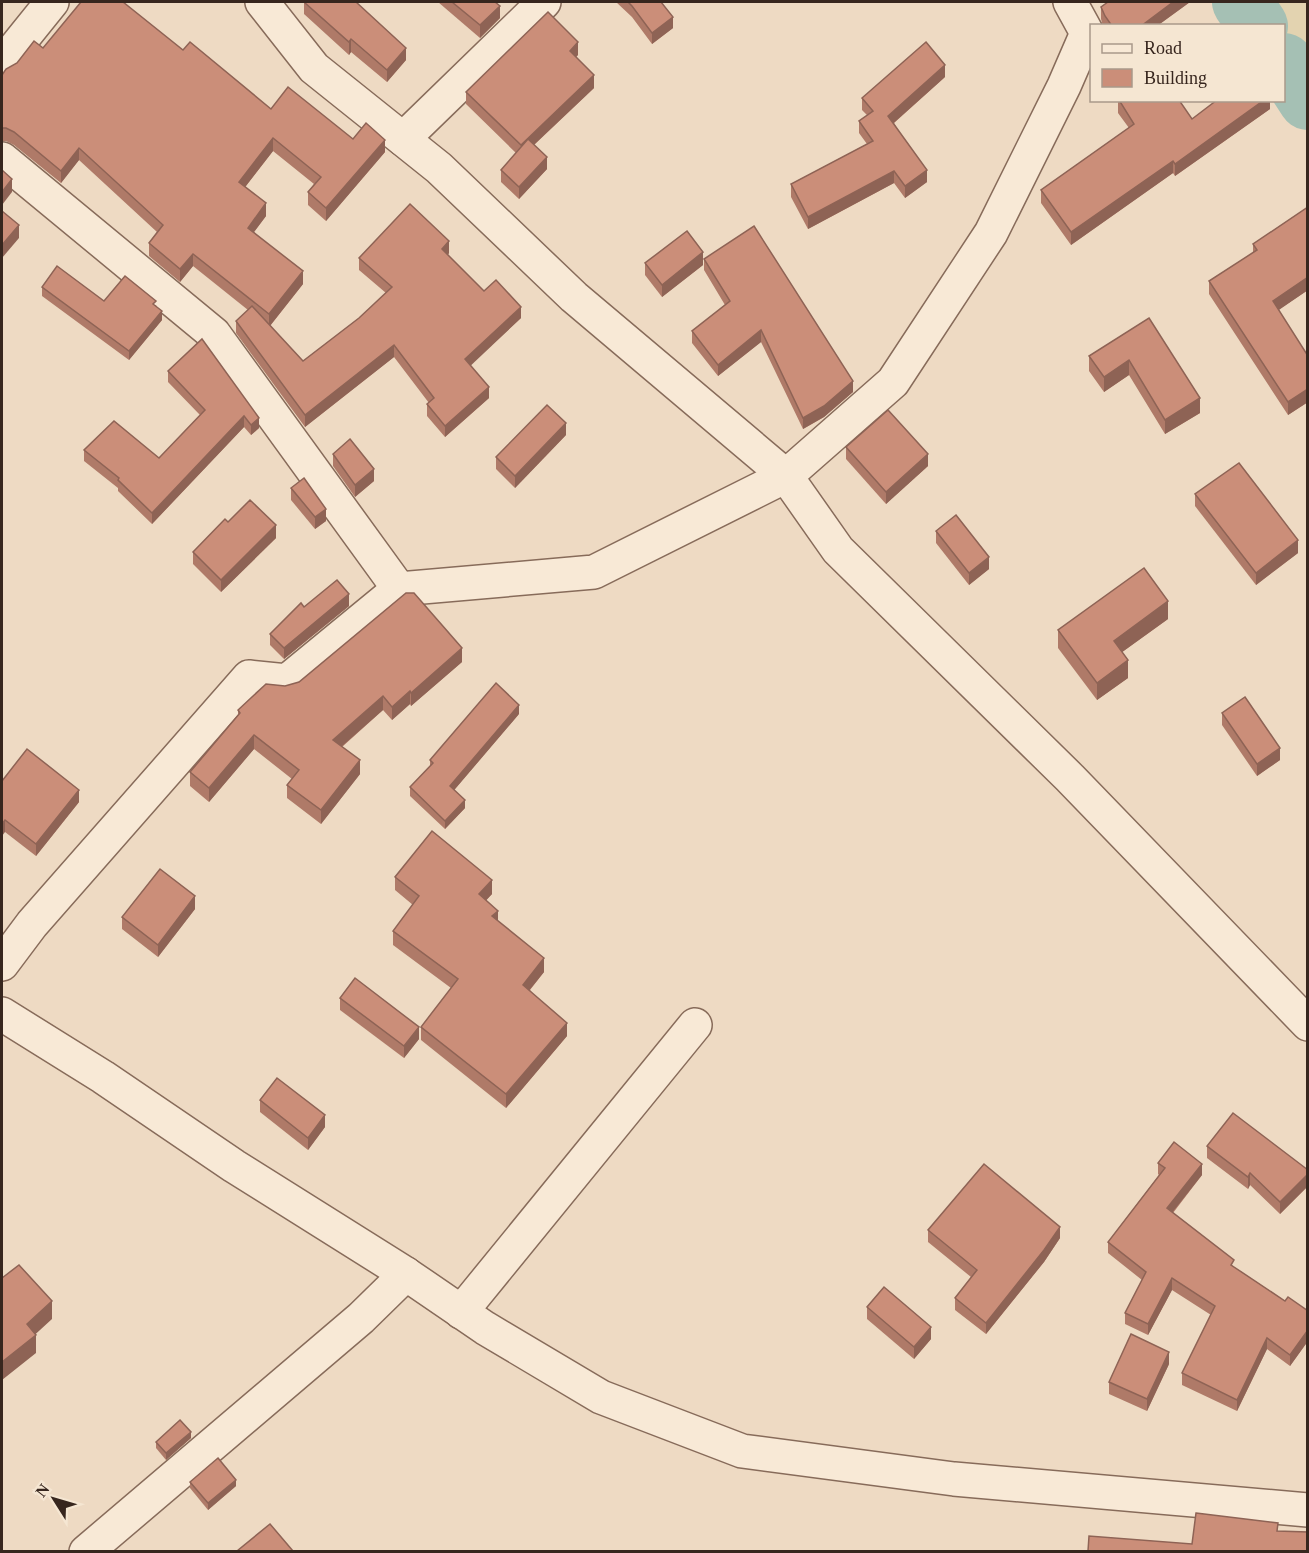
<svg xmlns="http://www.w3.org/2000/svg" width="1309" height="1553" font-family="'Times New Roman',serif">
<rect width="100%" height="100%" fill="#eedac3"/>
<polygon fill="#e3d3b0" points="1242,2 1307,2 1307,100 1284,63 1284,26 1258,25"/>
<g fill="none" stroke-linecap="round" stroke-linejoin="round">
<g stroke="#a5c0b4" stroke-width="60">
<polyline points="1242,2 1258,26"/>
<polyline points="1284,63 1308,100"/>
</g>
<defs>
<g id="minor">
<polyline points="262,2 314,68 439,168 574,297 786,476 838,550 1070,778 1308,1024"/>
<polyline points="2,64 52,2"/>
<polyline points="403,139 544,2"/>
<polyline points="2,159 214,334 399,589"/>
<polyline points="2,964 32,924 249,677 287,681 399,589 594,572 786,476 893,382 991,233 1064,86 1087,33 1070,2"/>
<polyline points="2,1014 103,1077 234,1166 406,1274 485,1328 601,1397 742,1451 954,1479 1308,1510"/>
<polyline points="461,1312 695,1025"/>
<polyline points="86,1552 361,1318 406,1274"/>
</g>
</defs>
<use href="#minor" stroke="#876b5a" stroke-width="36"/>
<use href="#minor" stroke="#f8e9d6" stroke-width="33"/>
</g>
<g fill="#af7a68">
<polygon points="304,2 406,60 387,82 351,52 349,55 304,14"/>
<polygon points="438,2 495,2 500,18 480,38"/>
<polygon points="616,2 661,2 673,28 652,44 632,17"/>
<polygon points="1108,2 1190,2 1157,26 1103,26 1101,19 1101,7"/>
<polygon points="43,48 183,50 271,109 353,139 385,152 326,221 308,205 308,192 314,184 273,151 245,187 266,216 254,232 303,284 270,326 303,361 359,318 386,293 359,270 359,258 449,253 448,255 484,291 521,318 470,365 489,398 445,437 427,416 427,404 429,403 394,357 305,427 236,333 236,321 248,310 193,266 180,282 149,256 149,243 157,232 79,160 61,183 14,145 6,141 2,141 2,75"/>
<polygon points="578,55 576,57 594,88 534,145 547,169 519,199 501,182 501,170 516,153 466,104 466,92"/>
<polygon points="945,77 894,123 927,182 905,198 894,183 808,229 791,197 791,184 867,144 859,133 859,121 867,115 862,110 862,98"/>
<polygon points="1270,100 1270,109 1175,176 1173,173 1071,245 1041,203 1041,190 1129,128 1118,113 1118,101 1192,119"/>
<polygon points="1308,207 1308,290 1278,310 1307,356 1308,402 1288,415 1209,294 1209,281 1253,253 1253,244"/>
<polygon points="704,259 853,392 824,417 803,429 761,342 718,376 692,343 692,331 725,305 704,270"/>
<polygon points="645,263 703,265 662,297 645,275"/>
<polygon points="42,287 104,301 156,305 162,320 129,360 42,296"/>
<polygon points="1149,318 1200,413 1165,434 1129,375 1104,392 1089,371 1089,356"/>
<polygon points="202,339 259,428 251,435 244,427 152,524 118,491 118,488 84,461 84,450 159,458 200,415 168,382 168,371"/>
<polygon points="566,435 515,488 496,469 496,457"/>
<polygon points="846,447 928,466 886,504 846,459"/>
<polygon points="333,454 374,481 355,497 333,466"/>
<polygon points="291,488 326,521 315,529 291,500"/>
<polygon points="1195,494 1298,553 1256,585 1195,506"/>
<polygon points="228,522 276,538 221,592 193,564 193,552"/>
<polygon points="936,531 989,569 969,585 936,543"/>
<polygon points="349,606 284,659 270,645 270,634 304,607"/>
<polygon points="1168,619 1122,652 1128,678 1097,700 1058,648 1058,630"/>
<polygon points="462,662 411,706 410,704 392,720 383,710 342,747 360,774 321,824 287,798 287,785 292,779 254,749 209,802 190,786 190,772 238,715 238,710 285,686"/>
<polygon points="1222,713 1280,760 1257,776 1222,725"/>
<polygon points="519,714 454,790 465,808 445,829 410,796 410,787 430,766 430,760"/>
<polygon points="2,781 79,802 36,856 5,832"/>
<polygon points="395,877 492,894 486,900 498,921 544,972 530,990 567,1036 506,1108 421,1040 421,1027 451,988 393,945 393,931 413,905 395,890"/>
<polygon points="195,909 158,957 122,929 122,917"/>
<polygon points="340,998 419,1039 404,1058 340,1010"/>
<polygon points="260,1100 325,1127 308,1150 260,1112"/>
<polygon points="1207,1146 1308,1170 1308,1186 1280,1214 1250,1185 1248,1189 1207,1158"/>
<polygon points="1158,1163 1202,1175 1173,1213 1234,1267 1285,1301 1308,1311 1308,1341 1290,1366 1267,1349 1237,1411 1182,1385 1182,1373 1211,1315 1172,1290 1148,1335 1125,1324 1125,1313 1142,1280 1108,1253 1108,1242 1159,1175 1158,1174"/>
<polygon points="928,1230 1060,1238 1044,1262 986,1334 955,1310 955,1298 971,1277 928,1242"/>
<polygon points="867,1307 931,1339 914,1359 867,1319"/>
<polygon points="1169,1364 1147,1411 1109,1394 1109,1382"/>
<polygon points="191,1438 166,1460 156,1448 156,1442"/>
<polygon points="190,1482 236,1486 208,1510 190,1488"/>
</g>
<g fill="#8e6355">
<polygon points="1173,2 1190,2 1157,26 1141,26"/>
<polygon points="500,6 500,18 480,38 480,25"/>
<polygon points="673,17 673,28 652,44 652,33"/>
<polygon points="351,39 351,52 349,55 349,42"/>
<polygon points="578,42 578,55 570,63 570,51"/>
<polygon points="406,48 406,60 387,82 387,70"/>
<polygon points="945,65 945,77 888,128 888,116"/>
<polygon points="594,75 594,88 521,157 521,145"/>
<polygon points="1264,100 1270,100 1270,109 1175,176 1175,164"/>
<polygon points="273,138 273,151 239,195 239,182"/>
<polygon points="385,140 385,152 326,221 326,208"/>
<polygon points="79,148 79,160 61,183 61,171"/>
<polygon points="547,157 547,169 519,199 519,187"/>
<polygon points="1173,161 1173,173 1071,245 1071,232"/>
<polygon points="927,170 927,182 905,198 905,186"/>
<polygon points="894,171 894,183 808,229 808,217"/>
<polygon points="12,179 12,192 2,205 2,192"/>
<polygon points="266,203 266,216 248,240 248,228"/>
<polygon points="19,225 19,238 2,258 2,245"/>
<polygon points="449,241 449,253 442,261 442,249"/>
<polygon points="703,252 703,265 662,297 662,285"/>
<polygon points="193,254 193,266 180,282 180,269"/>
<polygon points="303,271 303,284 269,327 269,314"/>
<polygon points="1308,277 1308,290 1273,314 1273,301"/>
<polygon points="521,307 521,318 465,371 465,359"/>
<polygon points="162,311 162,320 129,360 129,351"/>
<polygon points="761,330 761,342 718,376 718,365"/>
<polygon points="394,345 394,357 305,427 305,415"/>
<polygon points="1129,360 1129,375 1104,392 1104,377"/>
<polygon points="853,381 853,392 824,417 803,429 803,418"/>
<polygon points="489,387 489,398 445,437 445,426"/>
<polygon points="1308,389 1308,402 1288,415 1288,402"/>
<polygon points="1200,398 1200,413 1165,434 1165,420"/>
<polygon points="244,416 244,427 152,524 152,513"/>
<polygon points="259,418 259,428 251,435 251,425"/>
<polygon points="566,423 566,435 515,488 515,476"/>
<polygon points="928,454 928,466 886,504 886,492"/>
<polygon points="374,469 374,481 355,497 355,485"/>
<polygon points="326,509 326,521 315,529 315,517"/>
<polygon points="276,525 276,538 221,592 221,580"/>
<polygon points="1298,540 1298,553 1256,585 1256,573"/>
<polygon points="989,557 989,569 969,585 969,573"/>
<polygon points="349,594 349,606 284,659 284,648"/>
<polygon points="1168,601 1168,619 1114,658 1114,641"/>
<polygon points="462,648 462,662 411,706 411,693"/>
<polygon points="1128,660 1128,678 1097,700 1097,683"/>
<polygon points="410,691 410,704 392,720 392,707"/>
<polygon points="383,696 383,710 333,754 333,740"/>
<polygon points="519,705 519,714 450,795 450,786"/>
<polygon points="254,735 254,749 209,802 209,788"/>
<polygon points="1280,748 1280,760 1257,776 1257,764"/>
<polygon points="360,760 360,774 321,824 321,810"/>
<polygon points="79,790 79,802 36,856 36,844"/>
<polygon points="465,800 465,808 445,829 445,821"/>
<polygon points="5,820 5,832 2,836 2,824"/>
<polygon points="492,880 492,894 479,908 479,894"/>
<polygon points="195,896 195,909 158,957 158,945"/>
<polygon points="498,911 498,924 492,916"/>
<polygon points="544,958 544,972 523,998 523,985"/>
<polygon points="567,1023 567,1036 506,1108 506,1094"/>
<polygon points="419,1027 419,1039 404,1058 404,1046"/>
<polygon points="325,1115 325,1127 308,1150 308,1138"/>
<polygon points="1202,1164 1202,1175 1167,1219 1167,1208"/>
<polygon points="1250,1173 1250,1185 1248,1189 1248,1177"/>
<polygon points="1308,1174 1308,1186 1280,1214 1280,1202"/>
<polygon points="1060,1227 1060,1238 1044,1262 986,1334 986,1323"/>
<polygon points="1172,1278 1172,1290 1148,1335 1148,1324"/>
<polygon points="52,1301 52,1319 28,1341 36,1335 36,1353 2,1380 2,1362 27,1324"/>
<polygon points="931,1327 931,1339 914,1359 914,1347"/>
<polygon points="1308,1330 1308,1341 1290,1366 1290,1355"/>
<polygon points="1267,1338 1267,1349 1237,1411 1237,1400"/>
<polygon points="1169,1352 1169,1364 1147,1411 1147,1399"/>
<polygon points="191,1432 191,1438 166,1460 166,1453"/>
<polygon points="236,1480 236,1486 208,1510 208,1503"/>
</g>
<g fill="#cb8e79" stroke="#8e6355" stroke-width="1.5">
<polygon points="81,2 123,2 183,50 190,42 271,109 288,87 353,139 366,123 385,140 326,208 308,192 321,177 273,138 239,182 266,203 248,228 303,271 269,314 193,254 180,269 149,243 163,225 79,148 61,171 14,132 6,128 2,128 2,75 6,69 17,63 34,41 43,48"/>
<polygon points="304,2 356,2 406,48 387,70 351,39 349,42"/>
<polygon points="452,2 495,2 500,6 480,25"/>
<polygon points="628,2 661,2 673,17 652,33 632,6"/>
<polygon points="1108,2 1173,2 1141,26 1112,26 1105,16 1101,7"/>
<polygon points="548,12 578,42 570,51 594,75 521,145 466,92"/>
<polygon points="926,42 945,65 888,116 927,170 905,186 894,171 808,217 791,184 873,141 859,121 873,111 862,98"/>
<polygon points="1119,100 1179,100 1192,119 1217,100 1264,100 1175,164 1173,161 1071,232 1041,190 1134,124"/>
<polygon points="528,139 547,157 519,187 501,170"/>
<polygon points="2,170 12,179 2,192"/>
<polygon points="410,204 449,241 442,249 484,291 496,280 521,307 465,359 489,387 445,426 427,404 434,398 394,345 305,415 236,321 252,306 303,361 359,318 392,287 359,258"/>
<polygon points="1308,207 1308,277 1273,301 1308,356 1308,389 1288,402 1209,281 1257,250 1253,244"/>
<polygon points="2,211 19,225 2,245"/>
<polygon points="754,226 853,381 824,406 803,418 761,330 718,365 692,331 730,301 704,259"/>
<polygon points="687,231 703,252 662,285 645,263"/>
<polygon points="57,266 104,301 125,276 156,301 153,304 162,311 129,351 42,287"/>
<polygon points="1149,318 1200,398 1165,420 1129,360 1104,377 1089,356"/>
<polygon points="202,339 259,418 251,425 244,416 152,513 118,480 119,478 84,450 114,421 159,458 205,410 168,371"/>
<polygon points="547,405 566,423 515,476 496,457"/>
<polygon points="888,410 928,454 886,492 846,447"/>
<polygon points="350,439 374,469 355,485 333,454"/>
<polygon points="1239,463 1298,540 1256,573 1195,494"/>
<polygon points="304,478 326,509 315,517 291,488"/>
<polygon points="250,500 276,525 221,580 193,552 225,519 228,522"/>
<polygon points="956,515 989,557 969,573 936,531"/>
<polygon points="1144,568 1168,601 1114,641 1128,660 1097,683 1058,630"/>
<polygon points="337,580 349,594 284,648 270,634 301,603 304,607"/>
<polygon points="406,593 414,593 462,648 411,693 410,691 392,707 383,696 333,740 360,760 321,810 287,785 299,770 254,735 209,788 190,772 240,713 238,710 266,684 285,686 299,682"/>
<polygon points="496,683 519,705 450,786 465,800 445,821 410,787 433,763 430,760"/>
<polygon points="1245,697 1280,748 1257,764 1222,713"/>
<polygon points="27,749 79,790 36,844 5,820 2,824 2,781"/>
<polygon points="432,831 492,880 479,894 498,911 492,916 544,958 523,985 567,1023 506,1094 421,1027 458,979 393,931 419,896 395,877"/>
<polygon points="160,869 195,896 158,945 122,917"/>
<polygon points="355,978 419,1027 404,1046 340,998"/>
<polygon points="277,1078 325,1115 308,1138 260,1100"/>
<polygon points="1233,1113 1308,1170 1308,1174 1280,1202 1250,1173 1248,1177 1207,1146"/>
<polygon points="1174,1142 1202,1164 1167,1208 1234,1260 1231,1265 1285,1301 1288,1297 1308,1311 1308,1330 1290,1355 1267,1338 1237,1400 1182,1373 1215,1306 1172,1278 1148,1324 1125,1313 1146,1272 1108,1242 1165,1168 1158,1163"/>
<polygon points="984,1164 1060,1227 1044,1250 986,1323 955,1298 977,1270 928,1230"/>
<polygon points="19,1265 52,1301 27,1324 36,1335 2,1362 2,1278"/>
<polygon points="884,1287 931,1327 914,1347 867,1307"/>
<polygon points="1131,1334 1169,1352 1147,1399 1109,1382"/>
<polygon points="180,1420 191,1432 166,1453 156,1442"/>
<polygon points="218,1458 236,1480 208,1503 190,1482"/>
<polygon points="1196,1513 1278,1523 1277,1531 1308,1532 1308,1551 1088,1551 1089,1536 1192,1544"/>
<polygon points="270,1524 293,1551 237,1551"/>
</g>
<rect width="1309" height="1553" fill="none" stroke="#37261e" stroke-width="6"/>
<rect x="1090" y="24" width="195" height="78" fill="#f5e6d2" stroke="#a9998a" stroke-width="1.5"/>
<rect x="1102" y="44" width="30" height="9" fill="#f8e9d6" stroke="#a9998a" stroke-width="1.5"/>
<text x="1144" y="54" font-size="18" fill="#37261e">Road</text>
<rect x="1102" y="69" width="30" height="18" fill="#cb8e79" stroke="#a9998a" stroke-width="1.5"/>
<text x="1144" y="84" font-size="18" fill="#37261e">Building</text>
<g transform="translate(54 1499) rotate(307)" stroke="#f5e6d2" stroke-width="4.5" paint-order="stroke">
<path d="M0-4.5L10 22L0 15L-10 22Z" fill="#37261e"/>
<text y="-9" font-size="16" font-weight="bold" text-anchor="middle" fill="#37261e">N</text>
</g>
</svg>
